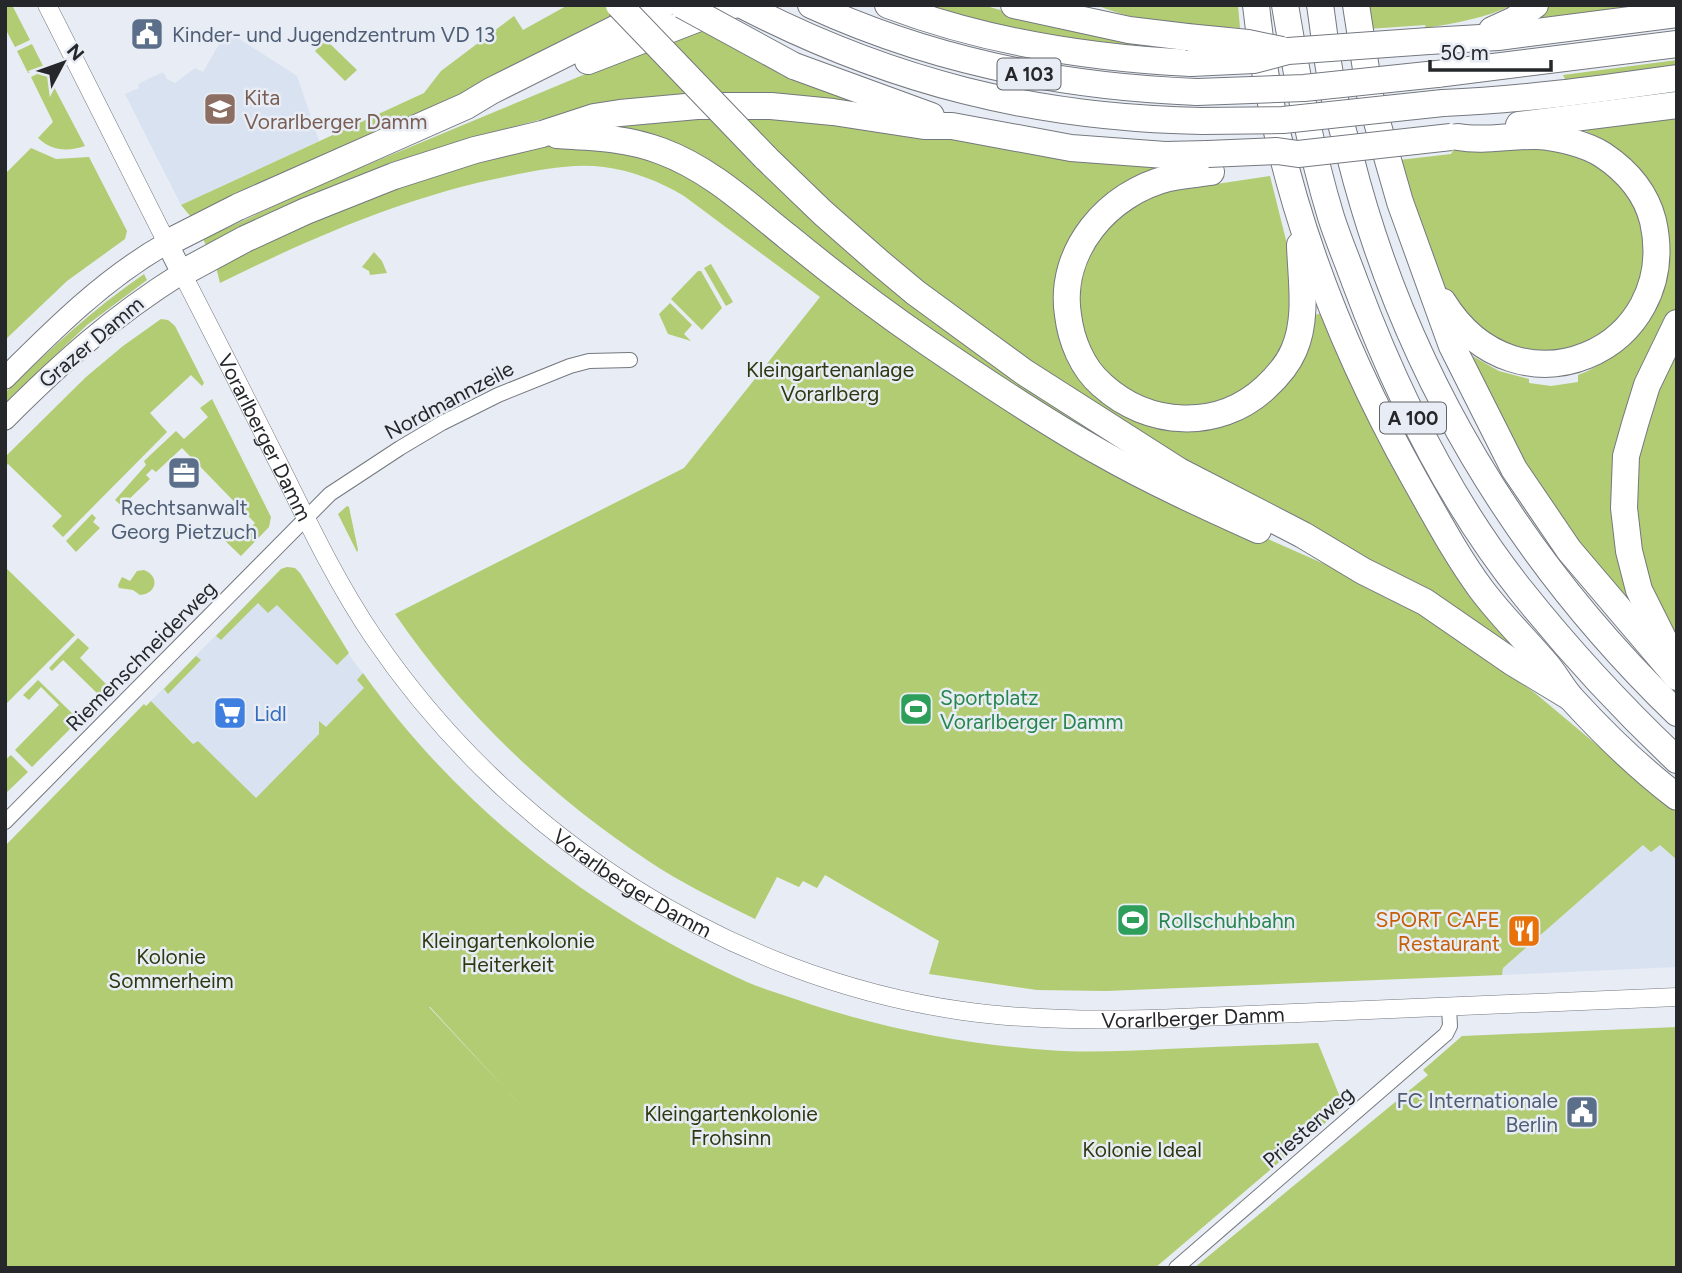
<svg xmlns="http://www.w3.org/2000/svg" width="1682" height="1273" font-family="Figtree,sans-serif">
<rect width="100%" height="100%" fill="#e8ecf4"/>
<g fill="#d9e2f0">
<polygon points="227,31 297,76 319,141 181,205 125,94 139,88 138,84 163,72 167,79 175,83 195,68 203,72"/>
<polygon points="287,567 295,568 300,573 349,655 391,711 271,829 205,765 191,741 151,701 281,569"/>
<polygon points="1660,844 1677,860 1677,967 1502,975 1503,968 1643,845"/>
</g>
<g fill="#b1cc72" fill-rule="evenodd">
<polygon points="5,5 12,5 30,40 15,47 5,28"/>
<polygon points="568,5 604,5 616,18 512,71 191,217 181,205 424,93 441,71 514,16 523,30"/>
<polygon points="921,5 982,5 1041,21 1173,45 1186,54 1040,36"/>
<path d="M1096,5H1238L1240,28C1192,25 1141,24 1096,5Z"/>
<path d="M1365,5H1513C1485,18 1456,23 1426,28L1425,25L1368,29Z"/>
<polygon points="1550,5 1675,5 1539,23 1535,18"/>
<polygon points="696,28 869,105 566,114 539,120 469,138 356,177 307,196 206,245 203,239 338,177"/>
<polygon points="326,40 357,70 345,81 315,51"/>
<polygon points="32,44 43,66 28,73 17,51"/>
<polygon points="1677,60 1677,66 1566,81 1563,75"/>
<path d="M45,70L85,146C67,152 52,151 38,138L53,122L31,77Z"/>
<polygon points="710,116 756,165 1169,471 1099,440 856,282 606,126"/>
<path d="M742,116H810L1099,163L1165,168L1064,253L1103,402C1137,426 1173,435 1214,428L1315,315L1322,313L1520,653L1163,448L1011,353L846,222Z"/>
<path d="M1677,118V310L1640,387L1630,599L1626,601L1536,488L1469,354L1499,371L1529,379V383L1551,386L1578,382V375C1682,338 1682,173 1583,130Z"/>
<path d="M565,144L603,145L688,172L812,267L1225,520L1363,581L1405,602L1535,693L1677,812V860L1660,845L1651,852L1643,845L1503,968L1502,975L1106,991L1037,990L929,974L939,941L825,875L817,888L803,881L799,887L777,877L755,919C719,901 681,883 647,860C548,794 462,712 395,614L684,468L820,297L684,196C659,181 633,171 604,167C572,163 540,170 509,176C407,196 313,237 220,283L216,267C324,215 446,158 565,144Z"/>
<polygon points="1546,144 1617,173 1650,233 1632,313 1569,355 1495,345 1442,287 1399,160 1451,154 1454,149 1494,145"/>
<polygon points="31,148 56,159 89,157 127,231 125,239 67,281 5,340 5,174"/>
<polygon points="1270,176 1291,260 1291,324 1278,356 1249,388 1202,408 1149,403 1106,375 1090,351 1078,315 1077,295 1089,252 1121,214 1163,192"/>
<polygon points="374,252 382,261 387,273 370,275 369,271 362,267"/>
<polygon points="711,264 733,302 726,306 704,268"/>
<polygon points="698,271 701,271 722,308 702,330 671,299"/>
<path d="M144,274L147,280L87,325L5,403V393C49,350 93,309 144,274Z"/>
<polygon points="670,303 692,325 684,334 691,341 668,334 659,314"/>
<polygon points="161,319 168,320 175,326 204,383 202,386 191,375 150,413 167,432 63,537 52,526 62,516 8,464 5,466 5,457 86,377 123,346"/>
<polygon points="1677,338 1677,645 1649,588 1630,492 1655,381"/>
<polygon points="212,399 271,517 269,527 241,556 219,535 225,528 238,541 255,523 182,448 156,472 152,469 146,475 150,479 122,506 115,500 146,465 144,461 176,431 184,439 208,417 200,408"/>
<polygon points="347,506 349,507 358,550 357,552 338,514"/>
<polygon points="92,514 96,518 93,522 100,528 76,552 66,541"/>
<polygon points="5,567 75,635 5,705"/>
<polygon points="287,567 295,568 300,573 349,653 337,665 277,605 268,613 258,603 221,640 216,636 281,569"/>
<path d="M144,570C160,576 157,594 140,595L133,590L119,588L118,585L122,577L130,581L137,571Z"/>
<polygon points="78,638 89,648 80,658 110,688 101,697 63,660 52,671 49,668"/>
<polygon points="196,656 201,660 168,694 164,689"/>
<path d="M363,673C460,810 595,913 747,982C763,989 781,994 798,1000C879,1028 962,1044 1047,1050C1087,1053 1126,1051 1166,1049C1217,1047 1268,1045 1318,1043L1344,1107L1155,1268H5V846L144,704L146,706L151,701L193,744L198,741L256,798L319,734V721L326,727L364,688L357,680ZM430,1007L522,1107L429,1007Z"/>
<polygon points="38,680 79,720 32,767 15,750 59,705 41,687 29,700 23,695"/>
<polygon points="11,755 28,772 5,794 5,760"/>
<polygon points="1677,1027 1677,1268 1194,1268 1428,1075 1423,1070 1462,1036"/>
</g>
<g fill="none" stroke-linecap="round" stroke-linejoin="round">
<defs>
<g id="minor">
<polyline points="5,822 330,494 400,448 442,423 498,395 570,366 589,361 630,360"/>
<polyline points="1176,1268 1446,1034 1450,1026 1449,1007"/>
</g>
<g id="tertiary">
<polyline points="47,5 167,243"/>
<path id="s1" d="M182,273C217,341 252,410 286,478C313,533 340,588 374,638C508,835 726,977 963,1011C1035,1021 1106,1021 1178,1018L1677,997"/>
</g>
<path id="secondary" d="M5,378C55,328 105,278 167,243L182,273C112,317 63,361 5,419"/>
<g id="motorway">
<path d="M742,5C891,82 1035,118 1202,121"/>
<path d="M811,5C933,61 1063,87 1197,92"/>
<path d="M888,5C986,42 1088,58 1191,63"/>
<polyline points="1014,5 1129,30 1187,37"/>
<path d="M1256,5C1273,173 1333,334 1415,480C1436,517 1456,555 1481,589C1501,616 1525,639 1547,665C1556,676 1563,689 1572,699C1604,734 1639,768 1677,797"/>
<path d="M1285,5C1297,76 1310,148 1331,217C1338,239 1347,260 1355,282C1396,392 1449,501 1523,593C1570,652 1622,708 1677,760"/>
<path d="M1320,5C1324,30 1326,55 1331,79C1335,105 1343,131 1350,156C1404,371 1518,559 1677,713"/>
<polyline points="1356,5 1371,101 1400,202 1452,346 1514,469 1569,550 1677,677"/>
<polyline points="1492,30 1514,20 1535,5"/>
<polyline points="1429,41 1498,37 1677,14"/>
<polyline points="588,61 733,5"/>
<polyline points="794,66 931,116"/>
<polyline points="1437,74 1677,44"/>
<path d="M1443,103C1522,100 1599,89 1677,78"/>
<polyline points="1519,125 1677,105"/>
<path d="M557,135C593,137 627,138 661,151C710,169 748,205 788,237C833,274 879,309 927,342C984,381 1042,420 1101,453C1152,482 1205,506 1258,530"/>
<polyline points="765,157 823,213 880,263 916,293 1024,372 1179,471 1303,535 1363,571 1425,602 1512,662 1570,697"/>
<path d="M1211,172C1197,174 1183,175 1169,178C1108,193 1058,251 1068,315C1071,340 1082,368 1102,385C1148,427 1218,431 1265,388C1276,378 1288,364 1294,350C1308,318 1301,279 1300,245"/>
<polyline points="167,243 238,207 466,106 491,91 663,5"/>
<polyline points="182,273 245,239 306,211 394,176 475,150 542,134 594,117 620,113 697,106 771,106 833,112 924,126 952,126 1071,148 1165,155 1208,154"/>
<path d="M1443,302C1518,423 1682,350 1653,221C1646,193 1627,171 1603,155C1586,144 1557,137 1537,136C1510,135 1485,142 1458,137"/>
<polyline points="1670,652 1639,590 1629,551 1624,508 1626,456 1635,424 1647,385 1677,323"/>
</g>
</defs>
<use href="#minor" stroke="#74787f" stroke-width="16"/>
<use href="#tertiary" stroke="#74787f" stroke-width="19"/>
<use href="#secondary" stroke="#74787f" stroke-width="23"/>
<use href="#motorway" stroke="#74787f" stroke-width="28"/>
<use href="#minor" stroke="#fff" stroke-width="14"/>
<use href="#tertiary" stroke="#fff" stroke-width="18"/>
<use href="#secondary" stroke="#fff" stroke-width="21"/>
<use href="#motorway" stroke="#fff" stroke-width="26"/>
<defs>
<g id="motorway-bridge">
<polyline points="619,5 765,157"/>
<polyline points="682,5 794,66"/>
<polyline points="1187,37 1248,43 1282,50"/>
<polyline points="1191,63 1254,60 1288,51 1429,41"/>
<polyline points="1197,92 1304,88 1437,74"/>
<polyline points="1202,121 1283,120 1443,103"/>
<polyline points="1208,154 1277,151 1298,154 1451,137"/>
</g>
</defs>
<use href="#motorway-bridge" stroke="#74787f" stroke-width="28" stroke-linecap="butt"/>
<use href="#motorway-bridge" stroke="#fff" stroke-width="26"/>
</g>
<defs>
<symbol id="civic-square" viewBox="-11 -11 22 22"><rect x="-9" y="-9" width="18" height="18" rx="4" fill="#5c6f8a" stroke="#e8ecf4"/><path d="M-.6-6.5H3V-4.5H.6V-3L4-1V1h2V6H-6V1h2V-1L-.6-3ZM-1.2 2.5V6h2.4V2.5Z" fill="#fff"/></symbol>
<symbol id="school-square" viewBox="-11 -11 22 22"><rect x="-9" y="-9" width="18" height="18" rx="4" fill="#8d6e63" stroke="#e8ecf4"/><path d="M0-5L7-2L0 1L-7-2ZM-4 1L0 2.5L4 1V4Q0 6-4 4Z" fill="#fff"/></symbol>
<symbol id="office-square" viewBox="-11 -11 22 22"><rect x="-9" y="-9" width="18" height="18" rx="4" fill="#5c6f8a" stroke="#e8ecf4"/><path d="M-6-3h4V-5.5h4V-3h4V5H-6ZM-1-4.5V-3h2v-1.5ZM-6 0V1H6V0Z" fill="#fff"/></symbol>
<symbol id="stadium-square" viewBox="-11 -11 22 22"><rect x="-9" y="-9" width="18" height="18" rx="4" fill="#2e9e5b" stroke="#e8ecf4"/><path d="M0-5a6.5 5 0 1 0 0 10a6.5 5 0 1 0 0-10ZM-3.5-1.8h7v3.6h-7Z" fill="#fff"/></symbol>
<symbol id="supermarket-square" viewBox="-11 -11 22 22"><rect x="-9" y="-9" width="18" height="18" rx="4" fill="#3f7fe0" stroke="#e8ecf4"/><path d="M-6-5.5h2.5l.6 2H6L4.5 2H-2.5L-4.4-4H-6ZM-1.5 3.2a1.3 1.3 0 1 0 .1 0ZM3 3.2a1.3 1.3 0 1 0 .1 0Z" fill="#fff"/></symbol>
<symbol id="restaurant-square" viewBox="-11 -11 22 22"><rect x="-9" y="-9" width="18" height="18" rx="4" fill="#e8710a" stroke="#e8ecf4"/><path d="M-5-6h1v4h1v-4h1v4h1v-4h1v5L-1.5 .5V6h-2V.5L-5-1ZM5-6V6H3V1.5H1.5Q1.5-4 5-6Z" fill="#fff"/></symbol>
</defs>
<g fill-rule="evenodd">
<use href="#civic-square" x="128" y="15" width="38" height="38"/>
<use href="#school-square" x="201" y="90" width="38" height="38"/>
<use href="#office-square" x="165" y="454" width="38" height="38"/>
<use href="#stadium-square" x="897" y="690" width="38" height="38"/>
<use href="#supermarket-square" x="211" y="694" width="38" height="38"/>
<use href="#stadium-square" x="1114" y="901" width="38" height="38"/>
<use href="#restaurant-square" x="1505" y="912" width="38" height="38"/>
<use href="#civic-square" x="1563" y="1093" width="38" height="38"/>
</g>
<g text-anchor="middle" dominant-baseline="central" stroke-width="5" stroke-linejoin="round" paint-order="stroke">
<g fill="#e8ecf4" stroke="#606267" stroke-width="2">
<rect x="997.5" y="58.5" width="63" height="31" rx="5"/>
<rect x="1380" y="402.5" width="66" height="31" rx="5"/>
</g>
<g font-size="19" font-weight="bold" fill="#26272a">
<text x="1029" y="74">A 103</text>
<text x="1413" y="418">A 100</text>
</g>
<g font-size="21" fill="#4e5e75" stroke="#e8ecf4" text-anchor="start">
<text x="172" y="34">Kinder- und Jugendzentrum VD 13</text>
<text x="184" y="507" text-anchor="middle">Rechtsanwalt<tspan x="184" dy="24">Georg Pietzuch</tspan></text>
<text x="1558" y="1100" text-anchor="end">FC Internationale<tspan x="1558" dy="24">Berlin</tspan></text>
</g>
<g font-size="21" fill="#785e54" stroke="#e8ecf4" text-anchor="start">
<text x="244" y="97">Kita<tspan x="244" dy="24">Vorarlberger Damm</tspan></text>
</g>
<g font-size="21" fill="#26272a" stroke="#e8ecf4">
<text transform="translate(91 342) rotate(-40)">Grazer Damm</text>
<text transform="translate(449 400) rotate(-28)">Nordmannzeile</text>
<text stroke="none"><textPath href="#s1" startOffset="184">Vorarlberger Damm</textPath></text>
<text transform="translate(141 656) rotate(-45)">Riemenschneiderweg</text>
<text stroke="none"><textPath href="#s1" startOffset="772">Vorarlberger Damm</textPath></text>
<text stroke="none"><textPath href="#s1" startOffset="1360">Vorarlberger Damm</textPath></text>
<text transform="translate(1308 1127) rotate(-41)">Priesterweg</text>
</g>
<g font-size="21" fill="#2e3811" stroke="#e8ecf4">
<text x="830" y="369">Kleingartenanlage<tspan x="830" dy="24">Vorarlberg</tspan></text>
<text x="508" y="940">Kleingartenkolonie<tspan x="508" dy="24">Heiterkeit</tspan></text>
<text x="171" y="956">Kolonie<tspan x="171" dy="24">Sommerheim</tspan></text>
<text x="731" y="1113">Kleingartenkolonie<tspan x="731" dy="24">Frohsinn</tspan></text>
<text x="1142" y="1149">Kolonie Ideal</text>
</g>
<g font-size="21" fill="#27864d" stroke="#e8ecf4" text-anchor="start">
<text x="940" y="697">Sportplatz<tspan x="940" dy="24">Vorarlberger Damm</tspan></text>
<text x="1158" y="920">Rollschuhbahn</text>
</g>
<g font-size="21" fill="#366cbe" stroke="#e8ecf4" text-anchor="start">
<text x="254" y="713">Lidl</text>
</g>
<g font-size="21" fill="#c56008" stroke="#e8ecf4" text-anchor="end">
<text x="1500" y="919">SPORT CAFE<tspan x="1500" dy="24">Restaurant</tspan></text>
</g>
</g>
<rect width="1682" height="1273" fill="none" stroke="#26272a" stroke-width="14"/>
<g transform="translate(63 63) rotate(49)" stroke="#e8ecf4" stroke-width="5" paint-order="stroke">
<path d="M0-5L12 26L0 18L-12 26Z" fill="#26272a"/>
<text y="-10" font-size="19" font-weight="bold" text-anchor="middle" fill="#26272a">N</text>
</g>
<path d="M1430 60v10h121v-10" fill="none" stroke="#26272a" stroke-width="3.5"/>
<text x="1440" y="60" font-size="21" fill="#26272a" stroke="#e8ecf4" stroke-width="5" paint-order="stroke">50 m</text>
</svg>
